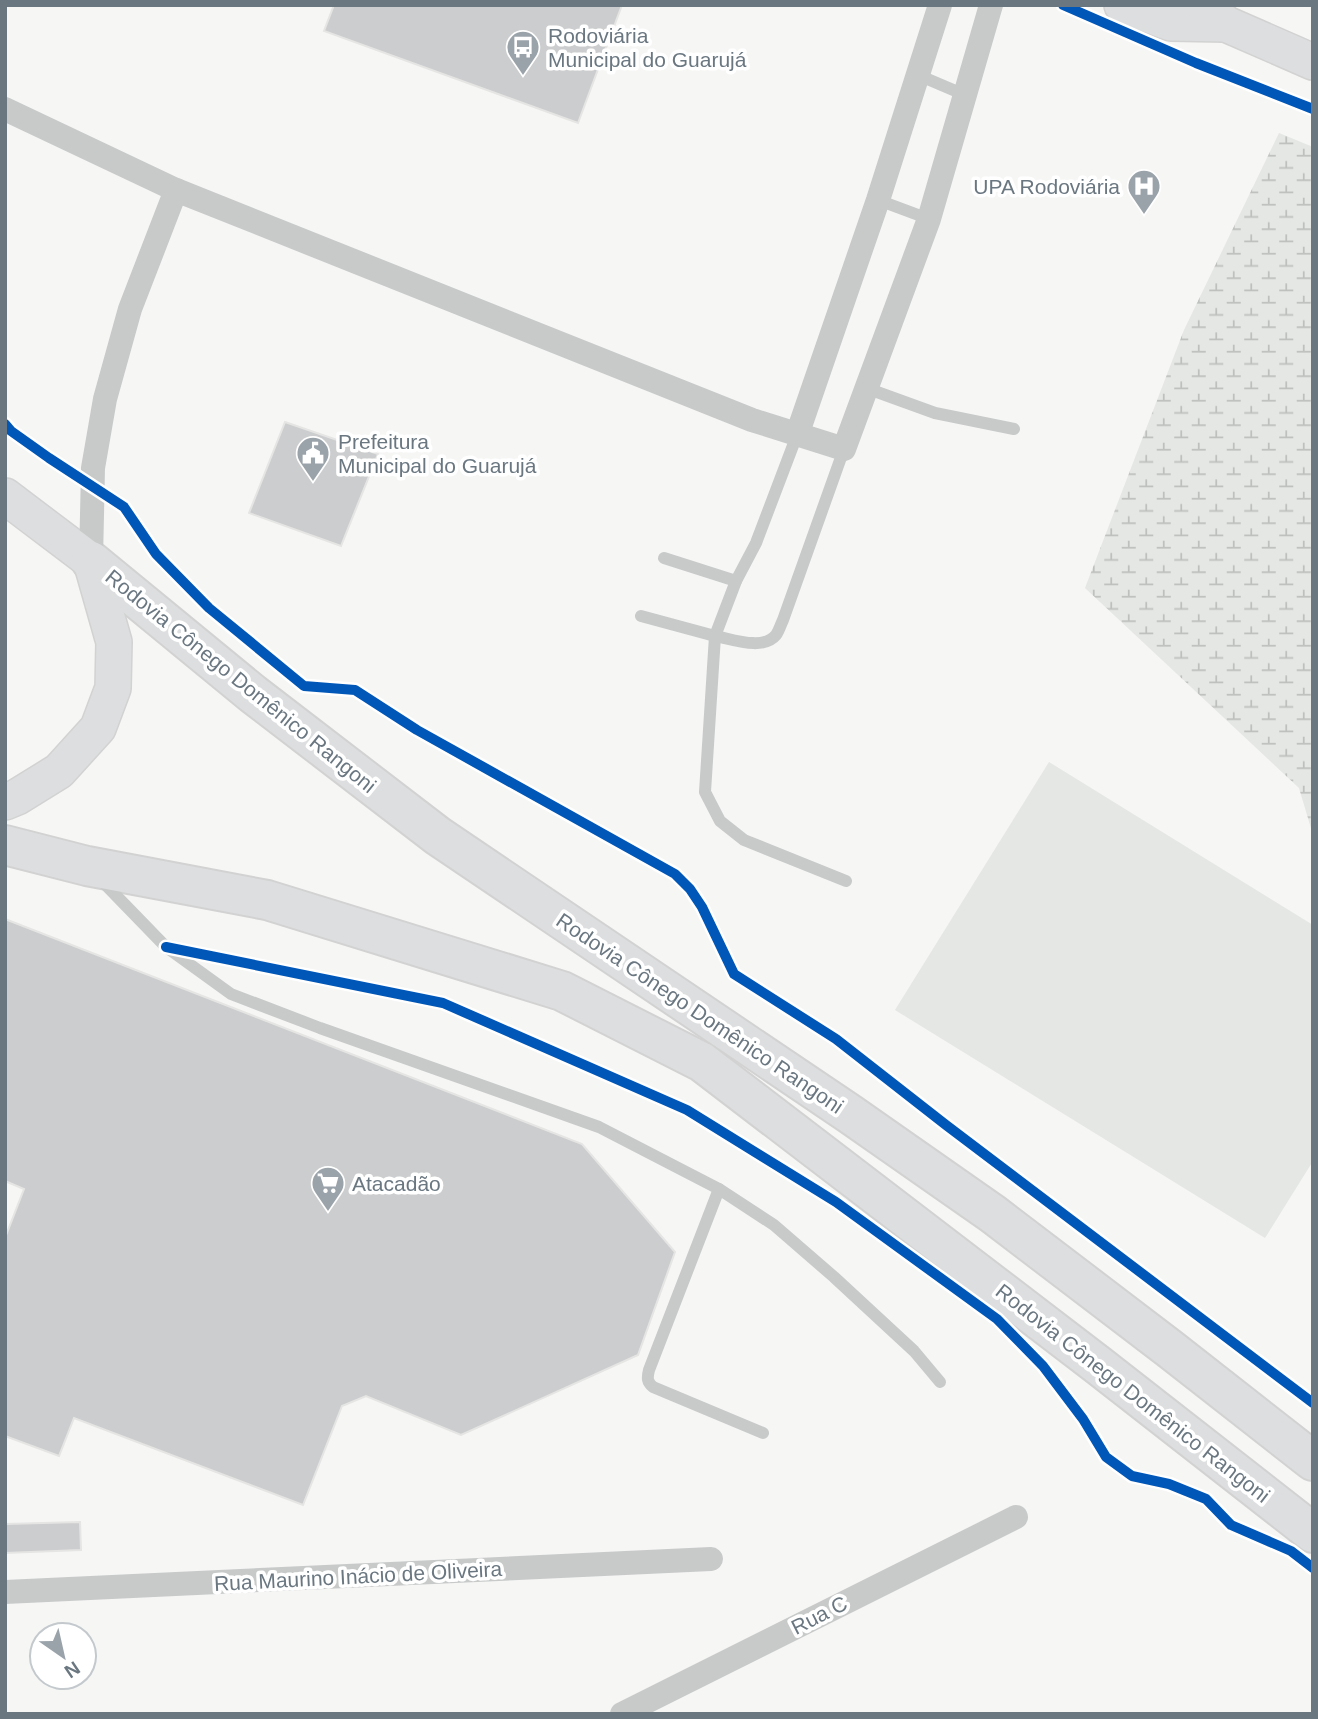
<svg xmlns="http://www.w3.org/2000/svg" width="1318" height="1719" font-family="Helvetica,sans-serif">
<defs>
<pattern id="wetland-marsh" width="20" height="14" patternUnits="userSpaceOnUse" patternTransform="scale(1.75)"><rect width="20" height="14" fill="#e4e7e3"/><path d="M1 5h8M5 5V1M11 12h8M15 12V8" fill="none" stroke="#bdc0bd"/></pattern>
</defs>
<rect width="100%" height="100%" fill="#f6f6f5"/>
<polygon fill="#e4e7e3" points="1049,762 1313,925 1313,1161 1265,1238 895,1010"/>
<polygon fill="url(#wetland-marsh)" points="1279,133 1313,147 1313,835 1299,788 1085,588 1184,330"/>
<g fill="#cccdce" stroke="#e5e5e4" stroke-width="2">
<polygon points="334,5 622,5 578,123 324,31"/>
<polygon points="285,422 378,454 341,546 249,513"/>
<polygon points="5,919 582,1144 675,1252 638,1355 461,1435 366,1396 342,1406 303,1505 74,1418 59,1456 5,1436 5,1238 24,1189 5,1181"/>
<polygon points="80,1522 81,1550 5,1553 5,1524"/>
</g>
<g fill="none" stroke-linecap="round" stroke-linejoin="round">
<defs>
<g id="secondary">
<polyline points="1122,5 1171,23 1226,24"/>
<polyline points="1204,5 1226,24 1313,62"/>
<polyline points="5,496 91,561 114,642 113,688 98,728 59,771 17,797 5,802"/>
</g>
<g id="highway">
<polyline points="91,561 253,694 438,836 850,1114 993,1214 1170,1349 1313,1461"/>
<polyline points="5,845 87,866 267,900 562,991 702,1062 1098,1365 1313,1533"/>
</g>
</defs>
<use href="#secondary" stroke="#d2d2d2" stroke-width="38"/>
<use href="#highway" stroke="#d2d2d2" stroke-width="42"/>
<g stroke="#c8caca" stroke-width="12">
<polyline points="918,75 965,95"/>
<polyline points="878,200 929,219"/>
<polyline points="866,388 935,413 1014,429"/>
<path d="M797,435L756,543L736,581L715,636C732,639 763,651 776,635C779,631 781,624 783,620L844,449"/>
<polyline points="664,558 736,581"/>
<polyline points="641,616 715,636 705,792 720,821 744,840 846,881"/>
<polyline points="100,879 166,947 231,994 320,1028 599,1127 719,1189 774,1225 834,1277 914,1351 940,1382"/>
<path d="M719,1189L649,1370C647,1378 647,1382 653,1387L763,1433"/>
</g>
<g stroke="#c8caca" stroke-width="24">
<polyline points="5,109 176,190 752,420 844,449 929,219 991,5"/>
<polyline points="797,435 878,200 940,5"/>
<polyline points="91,561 93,468 105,399 130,309 176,190"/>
<polyline points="5,1592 711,1559"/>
<polyline points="622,1714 1016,1517"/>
</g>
<use href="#secondary" stroke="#dddedf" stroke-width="35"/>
<use href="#highway" stroke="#dddedf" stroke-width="38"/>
<defs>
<g id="cycleway">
<polyline points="1063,5 1196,63 1313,109"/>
<polyline points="5,424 11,431 49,458 124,507 156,554 209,608 304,686 355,690 417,730 675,874 690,889 702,907 734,974 836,1039 946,1125 1313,1403"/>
<polyline points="166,947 443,1003 687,1110 836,1202 997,1319 1043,1366 1083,1419 1106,1457 1132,1476 1169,1484 1206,1499 1231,1525 1291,1551 1313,1568"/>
</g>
</defs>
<use href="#cycleway" stroke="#fff" stroke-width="15"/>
<use href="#cycleway" stroke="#0057b8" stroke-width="10"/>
</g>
<defs>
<symbol id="bus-pin" viewBox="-11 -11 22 30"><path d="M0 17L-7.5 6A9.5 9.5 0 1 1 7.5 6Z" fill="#9ba3aa" stroke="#fff"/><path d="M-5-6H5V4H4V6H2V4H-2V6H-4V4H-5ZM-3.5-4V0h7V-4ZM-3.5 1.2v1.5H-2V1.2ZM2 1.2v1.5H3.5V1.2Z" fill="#fff"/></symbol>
<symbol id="hospital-pin" viewBox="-11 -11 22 30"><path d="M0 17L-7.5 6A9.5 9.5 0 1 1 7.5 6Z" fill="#9ba3aa" stroke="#fff"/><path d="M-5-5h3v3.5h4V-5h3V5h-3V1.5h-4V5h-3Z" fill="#fff"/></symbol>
<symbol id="civic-pin" viewBox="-11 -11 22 30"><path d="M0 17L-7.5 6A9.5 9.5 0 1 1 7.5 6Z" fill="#9ba3aa" stroke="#fff"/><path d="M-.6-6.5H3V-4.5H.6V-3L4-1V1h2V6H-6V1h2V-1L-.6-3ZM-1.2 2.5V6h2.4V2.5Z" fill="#fff"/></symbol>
<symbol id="supermarket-pin" viewBox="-11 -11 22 30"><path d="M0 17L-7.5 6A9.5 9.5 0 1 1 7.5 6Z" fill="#9ba3aa" stroke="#fff"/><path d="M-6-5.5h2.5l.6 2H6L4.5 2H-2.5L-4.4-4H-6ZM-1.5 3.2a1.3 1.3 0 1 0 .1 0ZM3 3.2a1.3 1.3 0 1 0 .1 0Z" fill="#fff"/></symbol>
</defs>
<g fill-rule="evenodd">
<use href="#bus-pin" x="504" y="28" width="38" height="52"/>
<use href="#hospital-pin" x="1125" y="167" width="38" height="52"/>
<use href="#civic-pin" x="294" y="434" width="38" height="52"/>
<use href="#supermarket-pin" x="309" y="1164" width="38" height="52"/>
</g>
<g text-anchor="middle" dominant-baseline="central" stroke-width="7" stroke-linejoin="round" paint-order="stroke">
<g font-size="21" fill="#6a7781" stroke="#fff" text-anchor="start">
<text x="548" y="35">Rodoviária<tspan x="548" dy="24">Municipal do Guarujá</tspan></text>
<text x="1120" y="186" text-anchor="end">UPA Rodoviária</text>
<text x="338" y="441">Prefeitura<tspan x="338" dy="24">Municipal do Guarujá</tspan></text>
<text x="352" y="1183">Atacadão</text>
</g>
<g font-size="21" fill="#6a7781" stroke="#fff">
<text transform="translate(241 681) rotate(39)">Rodovia Cônego Domênico Rangoni</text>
<text transform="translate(700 1013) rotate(34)">Rodovia Cônego Domênico Rangoni</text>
<text transform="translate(1133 1393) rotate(38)">Rodovia Cônego Domênico Rangoni</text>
<text transform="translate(358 1576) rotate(-3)">Rua Maurino Inácio de Oliveira</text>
<text transform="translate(819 1615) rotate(-27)">Rua C</text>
</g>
</g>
<rect width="1318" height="1719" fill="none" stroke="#6a7781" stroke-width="14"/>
<g transform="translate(63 1656) rotate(146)"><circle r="33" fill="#ffffff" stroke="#c3c9cd" stroke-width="2"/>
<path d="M0-5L12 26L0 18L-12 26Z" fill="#9ba3aa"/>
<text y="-10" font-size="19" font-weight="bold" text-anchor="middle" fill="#6a7781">N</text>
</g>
</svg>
